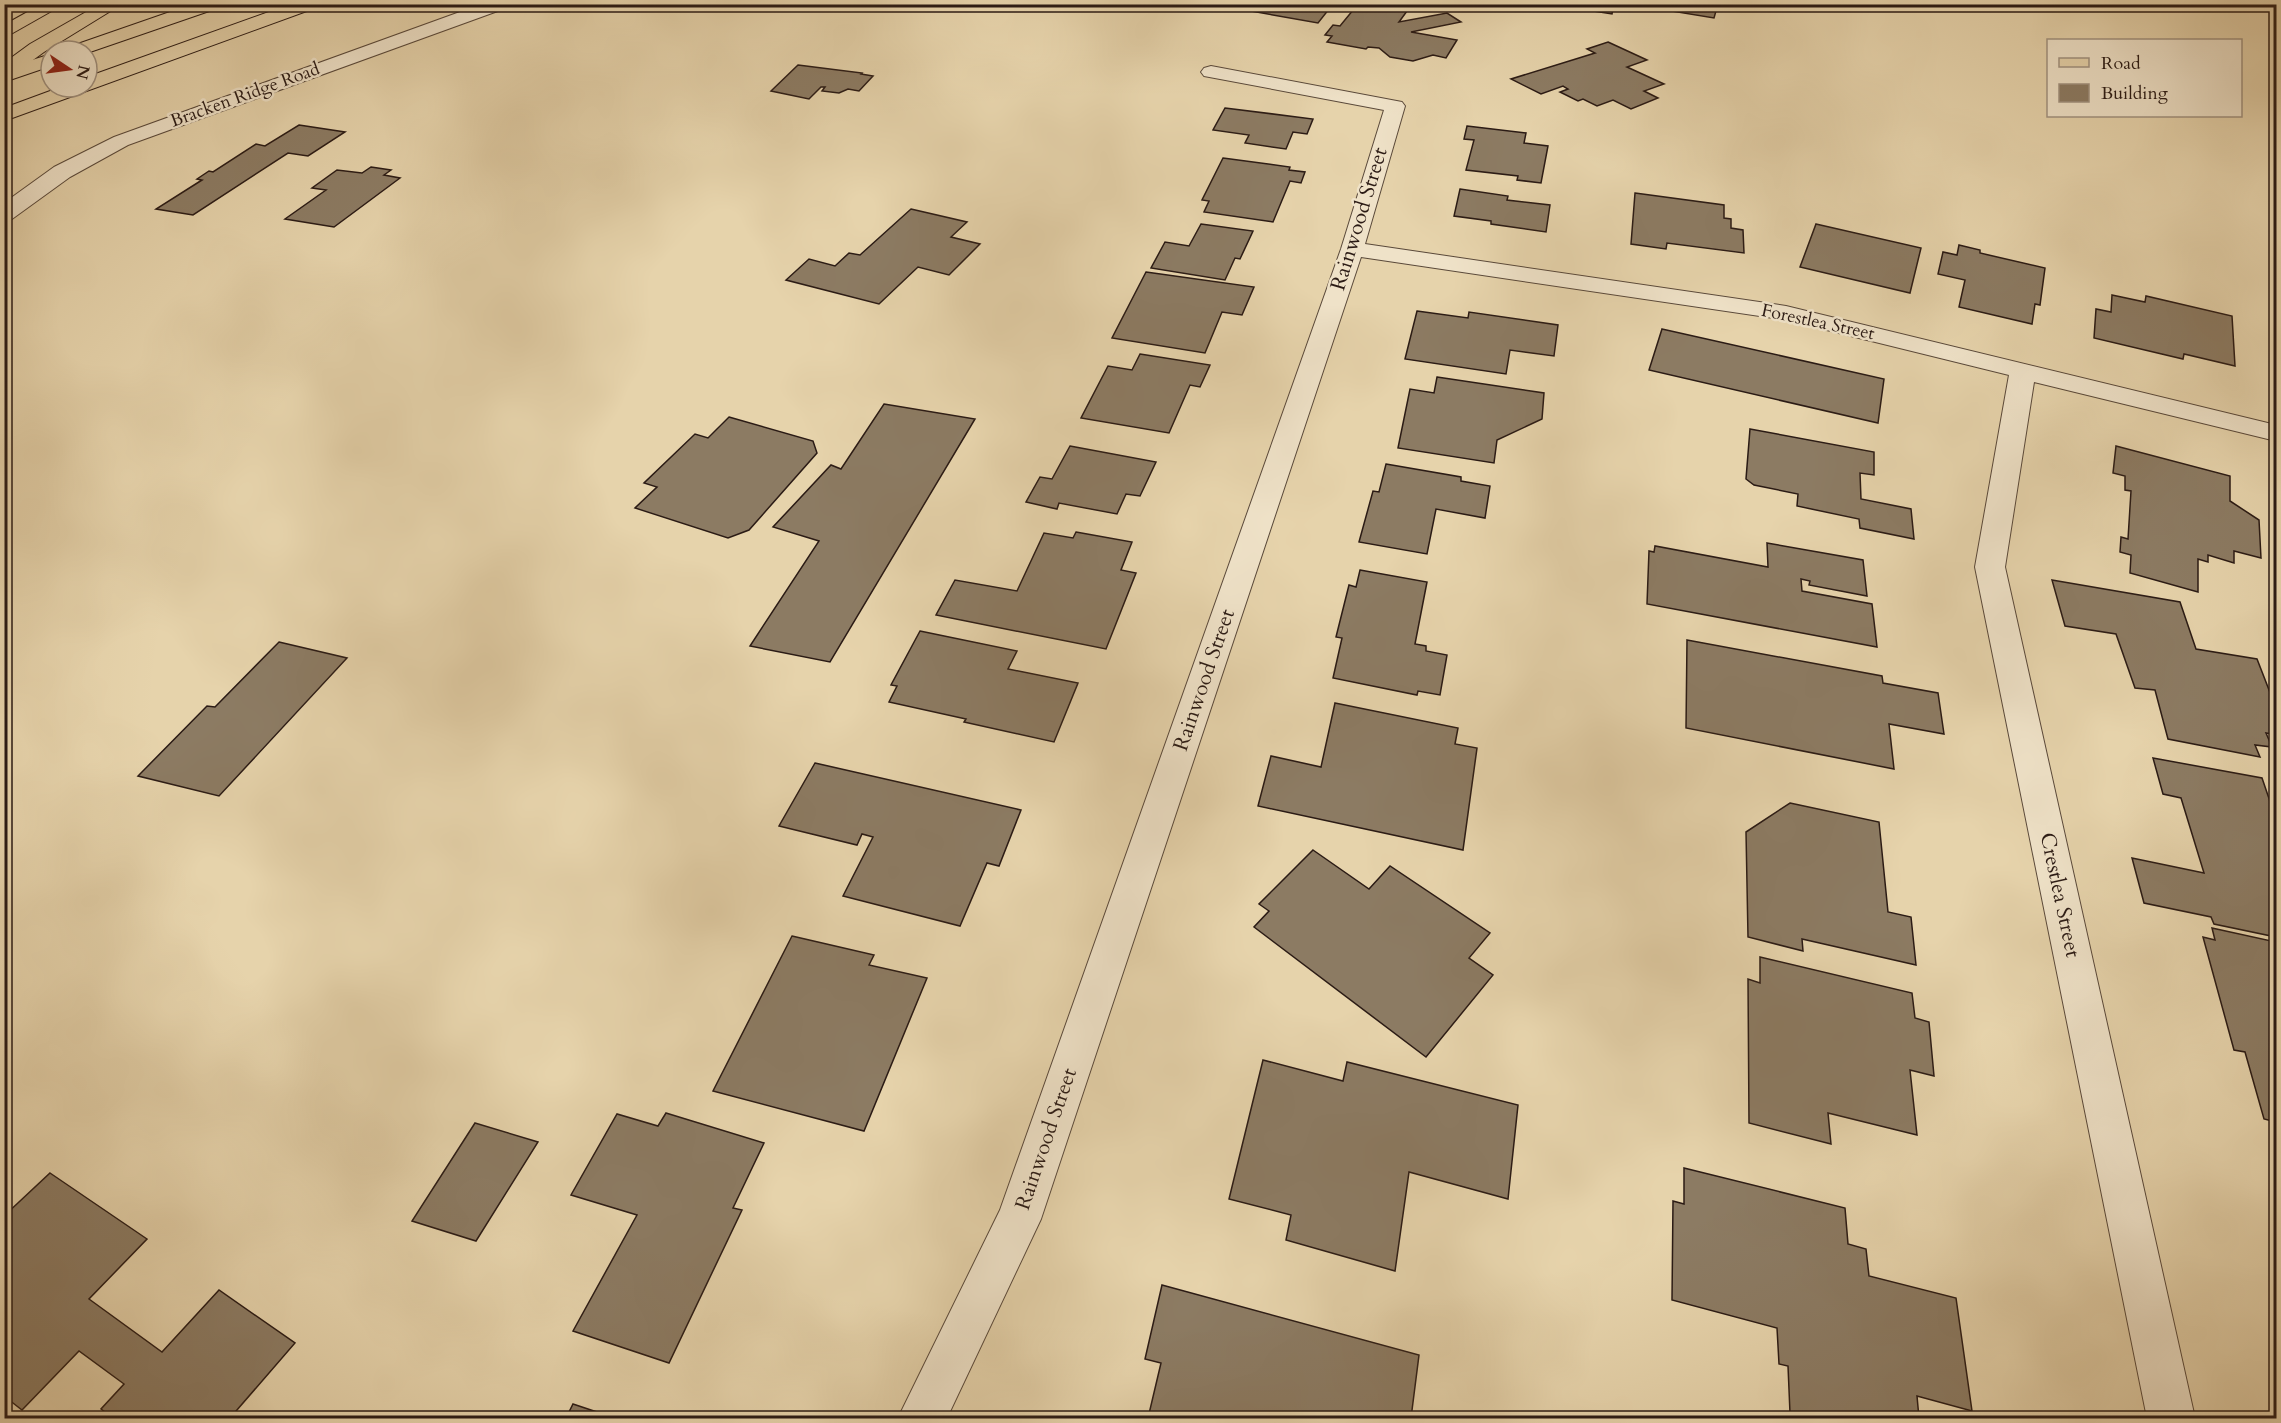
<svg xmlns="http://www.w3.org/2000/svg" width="2281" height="1423" font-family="Cardo,serif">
<rect width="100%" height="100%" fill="#e6d3ab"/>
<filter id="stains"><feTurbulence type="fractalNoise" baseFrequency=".00333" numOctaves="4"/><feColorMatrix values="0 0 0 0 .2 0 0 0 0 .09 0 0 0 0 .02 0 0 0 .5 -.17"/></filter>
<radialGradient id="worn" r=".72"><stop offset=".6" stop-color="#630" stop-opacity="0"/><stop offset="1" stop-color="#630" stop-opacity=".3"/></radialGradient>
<g fill="#8c7b63" stroke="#2b1b15" stroke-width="1.5">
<polygon points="1212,4 1333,4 1318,23"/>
<polygon points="1358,4 1410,7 1399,22 1447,13 1461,22 1411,32 1457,40 1446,58 1433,55 1413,61 1390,57 1379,48 1368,47 1366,49 1327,42 1332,36 1325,35 1333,25 1340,26"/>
<polygon points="1621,4 1618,10 1613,9 1612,14 1555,5"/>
<polygon points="1661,4 1718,4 1714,18 1659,9"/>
<polygon points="1608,42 1647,60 1627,67 1664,84 1644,91 1658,98 1631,109 1613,100 1597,106 1583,99 1578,101 1560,92 1568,89 1563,86 1541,94 1511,79 1595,53 1587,49"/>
<polygon points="798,65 862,73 861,74 873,76 859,91 848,89 839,93 822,91 825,87 821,87 809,99 771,91"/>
<polygon points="1225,108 1313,119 1307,134 1293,132 1286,149 1245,143 1249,135 1213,130"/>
<polygon points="299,125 345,132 308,156 288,153 193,215 156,209 202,180 197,179 209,171 213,172 256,144 265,146"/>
<polygon points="1467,126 1526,133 1524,143 1548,146 1541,183 1517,180 1518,176 1466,170 1474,140 1464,139"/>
<polygon points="1223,158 1290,167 1289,170 1305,172 1301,183 1290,181 1273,222 1204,212 1209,201 1202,200"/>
<polygon points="371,167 391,170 384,175 400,178 334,227 285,219 326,190 312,188 337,170 362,173"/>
<polygon points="1460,189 1508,196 1507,200 1550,205 1546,232 1491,224 1491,221 1454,216"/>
<polygon points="1635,193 1724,205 1724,218 1731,219 1731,228 1743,230 1744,253 1667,243 1666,249 1631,244"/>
<polygon points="911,209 967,222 951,237 980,244 949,275 918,267 879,304 786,280 809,259 835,266 849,253 860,255"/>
<polygon points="1201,224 1253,231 1240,259 1235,258 1225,280 1151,268 1165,242 1189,246"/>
<polygon points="1816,224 1921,248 1910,293 1800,267"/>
<polygon points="1959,245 1980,250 1980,253 2045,268 2040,305 2035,304 2032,324 1959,307 1965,280 1938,274 1943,252 1957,255"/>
<polygon points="1146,272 1254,287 1242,315 1222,312 1205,353 1112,338"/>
<polygon points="2112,295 2145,302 2146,296 2232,316 2235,366 2184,354 2183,359 2094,338 2096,309 2111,312"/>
<polygon points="1417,311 1468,318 1469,312 1558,325 1554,356 1510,350 1506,374 1405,359"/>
<polygon points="1662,329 1884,379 1878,423 1649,370"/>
<polygon points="1140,354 1210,365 1200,387 1190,385 1169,433 1081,418 1108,366 1132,370"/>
<polygon points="1437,377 1544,393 1542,419 1497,440 1494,463 1398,448 1410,389 1434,393"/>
<polygon points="884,404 975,419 830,662 750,646 819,541 773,527 831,465 841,469"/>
<polygon points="729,417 813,441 817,453 749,530 728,538 635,508 657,487 644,483 695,434 708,438"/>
<polygon points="1750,429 1874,452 1874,475 1860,473 1861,499 1911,509 1914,539 1860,528 1859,519 1797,506 1798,494 1754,485 1746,479"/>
<polygon points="1070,446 1156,462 1140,496 1126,494 1117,514 1059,503 1057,509 1026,502 1040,477 1052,479"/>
<polygon points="2116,446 2230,476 2230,501 2259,520 2261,558 2234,551 2234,563 2208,555 2208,562 2198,559 2198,592 2130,573 2131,555 2120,552 2121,537 2128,539 2131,491 2125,490 2125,476 2113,473"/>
<polygon points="1386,464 1461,477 1461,481 1490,486 1485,518 1436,509 1427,554 1359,542 1373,491 1379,492"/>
<polygon points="1076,532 1132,542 1121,570 1136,573 1106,649 936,615 955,580 1017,591 1044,533 1073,538"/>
<polygon points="1767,543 1863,560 1867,596 1809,585 1810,581 1801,579 1802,591 1872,604 1877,647 1647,604 1649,551 1654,552 1655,546 1768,567"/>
<polygon points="1360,570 1427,582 1415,644 1426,646 1426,651 1447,655 1440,695 1418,691 1417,695 1333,678 1342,638 1336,637 1349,585 1356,587"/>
<polygon points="2052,580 2180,602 2196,649 2257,659 2276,708 2276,722 2272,734 2266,733 2272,747 2255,745 2260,757 2168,739 2155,690 2135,688 2116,634 2065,626"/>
<polygon points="920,631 1017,651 1008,669 1078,683 1054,742 964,722 966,719 889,702 897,686 891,685"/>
<polygon points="1687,640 1882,676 1883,683 1938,693 1944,734 1889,724 1894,769 1686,728"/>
<polygon points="279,642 347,658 219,796 138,776 207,706 215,707"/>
<polygon points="1335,703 1458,728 1455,744 1477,748 1463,850 1258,806 1271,756 1321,767"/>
<polygon points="2153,758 2262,778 2276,819 2276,937 2214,924 2211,917 2144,903 2132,858 2204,873 2181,798 2163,794"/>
<polygon points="815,763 1021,810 999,866 987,863 960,926 843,896 873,837 862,834 857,845 779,826"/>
<polygon points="1790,803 1879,822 1888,912 1911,917 1916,965 1802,939 1803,951 1748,937 1746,832"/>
<polygon points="1313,850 1369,889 1390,866 1490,933 1469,958 1493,975 1426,1057 1254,927 1269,911 1259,904"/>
<polygon points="2212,928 2276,942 2276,1122 2264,1119 2245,1052 2234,1050 2203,937 2215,940"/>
<polygon points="792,936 874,955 869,965 927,978 864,1131 713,1091"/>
<polygon points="1760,957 1912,993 1915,1018 1929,1022 1934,1076 1910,1070 1917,1135 1828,1113 1831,1144 1749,1123 1748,979 1760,983"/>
<polygon points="1263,1060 1343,1081 1347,1062 1518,1105 1508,1199 1409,1172 1395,1271 1286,1240 1291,1215 1229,1199"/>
<polygon points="666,1113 764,1143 733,1208 742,1210 669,1363 573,1331 637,1215 571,1195 617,1114 658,1126"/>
<polygon points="475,1123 538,1142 476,1241 412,1221"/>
<polygon points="1684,1168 1845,1208 1848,1244 1866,1249 1869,1276 1956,1298 1972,1411 1917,1396 1919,1418 1810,1418 1790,1413 1788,1366 1779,1364 1777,1328 1672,1300 1673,1201 1684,1204"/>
<polygon points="50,1173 147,1239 89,1299 162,1352 219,1290 295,1343 230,1418 113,1418 101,1409 124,1384 79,1351 22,1410 4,1396 4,1216"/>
<polygon points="1162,1285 1419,1355 1411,1418 1148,1418 1161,1363 1145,1359"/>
<polygon points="573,1404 615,1418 566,1418"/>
</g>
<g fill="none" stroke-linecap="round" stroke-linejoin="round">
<defs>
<g id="minor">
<polygon points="482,4 508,4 506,8 128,145 70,177 12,219 4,221 4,203 54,167 114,137"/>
<polygon points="1211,66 1402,102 1405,106 1365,244 1786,306 2276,425 2276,441 2034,382 2005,567 2195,1418 2147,1418 1975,567 2009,375 1786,320 1361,257 1041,1219 947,1418 898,1418 1000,1210 1341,249 1384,110 1204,76 1201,72 1204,68"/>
</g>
<g id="major">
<polygon points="42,4 64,4 4,38 4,25"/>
<polygon points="100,4 122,4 44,52 11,76 4,78 4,63 30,44"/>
</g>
<g id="highway">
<polygon points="193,4 220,4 218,8 87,53 87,51 67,51 69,47"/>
<polygon points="291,4 317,4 315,8 4,121 4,108 61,87 87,87 87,77"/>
<polygon points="51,54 51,66 4,82 4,69"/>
</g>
</defs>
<use href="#minor" stroke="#5a493a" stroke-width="2"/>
<use href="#major" stroke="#2b1b15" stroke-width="2"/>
<use href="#highway" stroke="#2b1b15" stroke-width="2"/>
<use href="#minor" fill="#efe2c8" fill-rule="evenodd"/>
<use href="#major" fill="#e6d3ab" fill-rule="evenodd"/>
<use href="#highway" fill="#e6d3ab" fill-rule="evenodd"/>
</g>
<g text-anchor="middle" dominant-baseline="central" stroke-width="5" stroke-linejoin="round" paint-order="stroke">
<g font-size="18" fill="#2b1b15" stroke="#efe2c8">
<text transform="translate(245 95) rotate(-20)">Bracken Ridge Road</text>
<text transform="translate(1818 322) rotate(12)">Forestlea Street</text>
</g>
<g font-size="21" fill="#2b1b15" stroke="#efe2c8">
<text transform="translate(1359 219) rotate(-73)">Rainwood Street</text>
<text transform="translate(1204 680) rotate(-71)">Rainwood Street</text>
<text transform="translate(2060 895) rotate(78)">Crestlea Street</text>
<text transform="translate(1046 1139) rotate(-71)">Rainwood Street</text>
</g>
</g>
<rect width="2281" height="1423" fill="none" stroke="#e6d3ab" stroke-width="24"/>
<rect x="6" y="6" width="2269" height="1411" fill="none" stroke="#2b1b15" stroke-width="3"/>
<rect x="12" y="12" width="2257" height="1399" fill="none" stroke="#2b1b15" stroke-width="1.5"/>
<rect x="2047" y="39" width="195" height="78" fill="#efe2c8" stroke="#a19280" stroke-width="1.5"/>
<rect x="2059" y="58" width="30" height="9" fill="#e6d3ab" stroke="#a19280" stroke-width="1.5"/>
<text x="2101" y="69" font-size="18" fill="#2b1b15">Road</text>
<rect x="2059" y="84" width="30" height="18" fill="#8c7b63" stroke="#a19280" stroke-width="1.5"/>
<text x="2101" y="99" font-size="18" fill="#2b1b15">Building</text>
<g transform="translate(69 69) rotate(103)"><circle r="28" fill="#efe2c8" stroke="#a19280" stroke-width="1.5"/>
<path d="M0-4.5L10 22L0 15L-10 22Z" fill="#8f2418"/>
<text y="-9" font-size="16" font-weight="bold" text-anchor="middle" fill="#2b1b15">N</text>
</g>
<rect width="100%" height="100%" filter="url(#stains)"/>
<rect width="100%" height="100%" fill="url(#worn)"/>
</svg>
